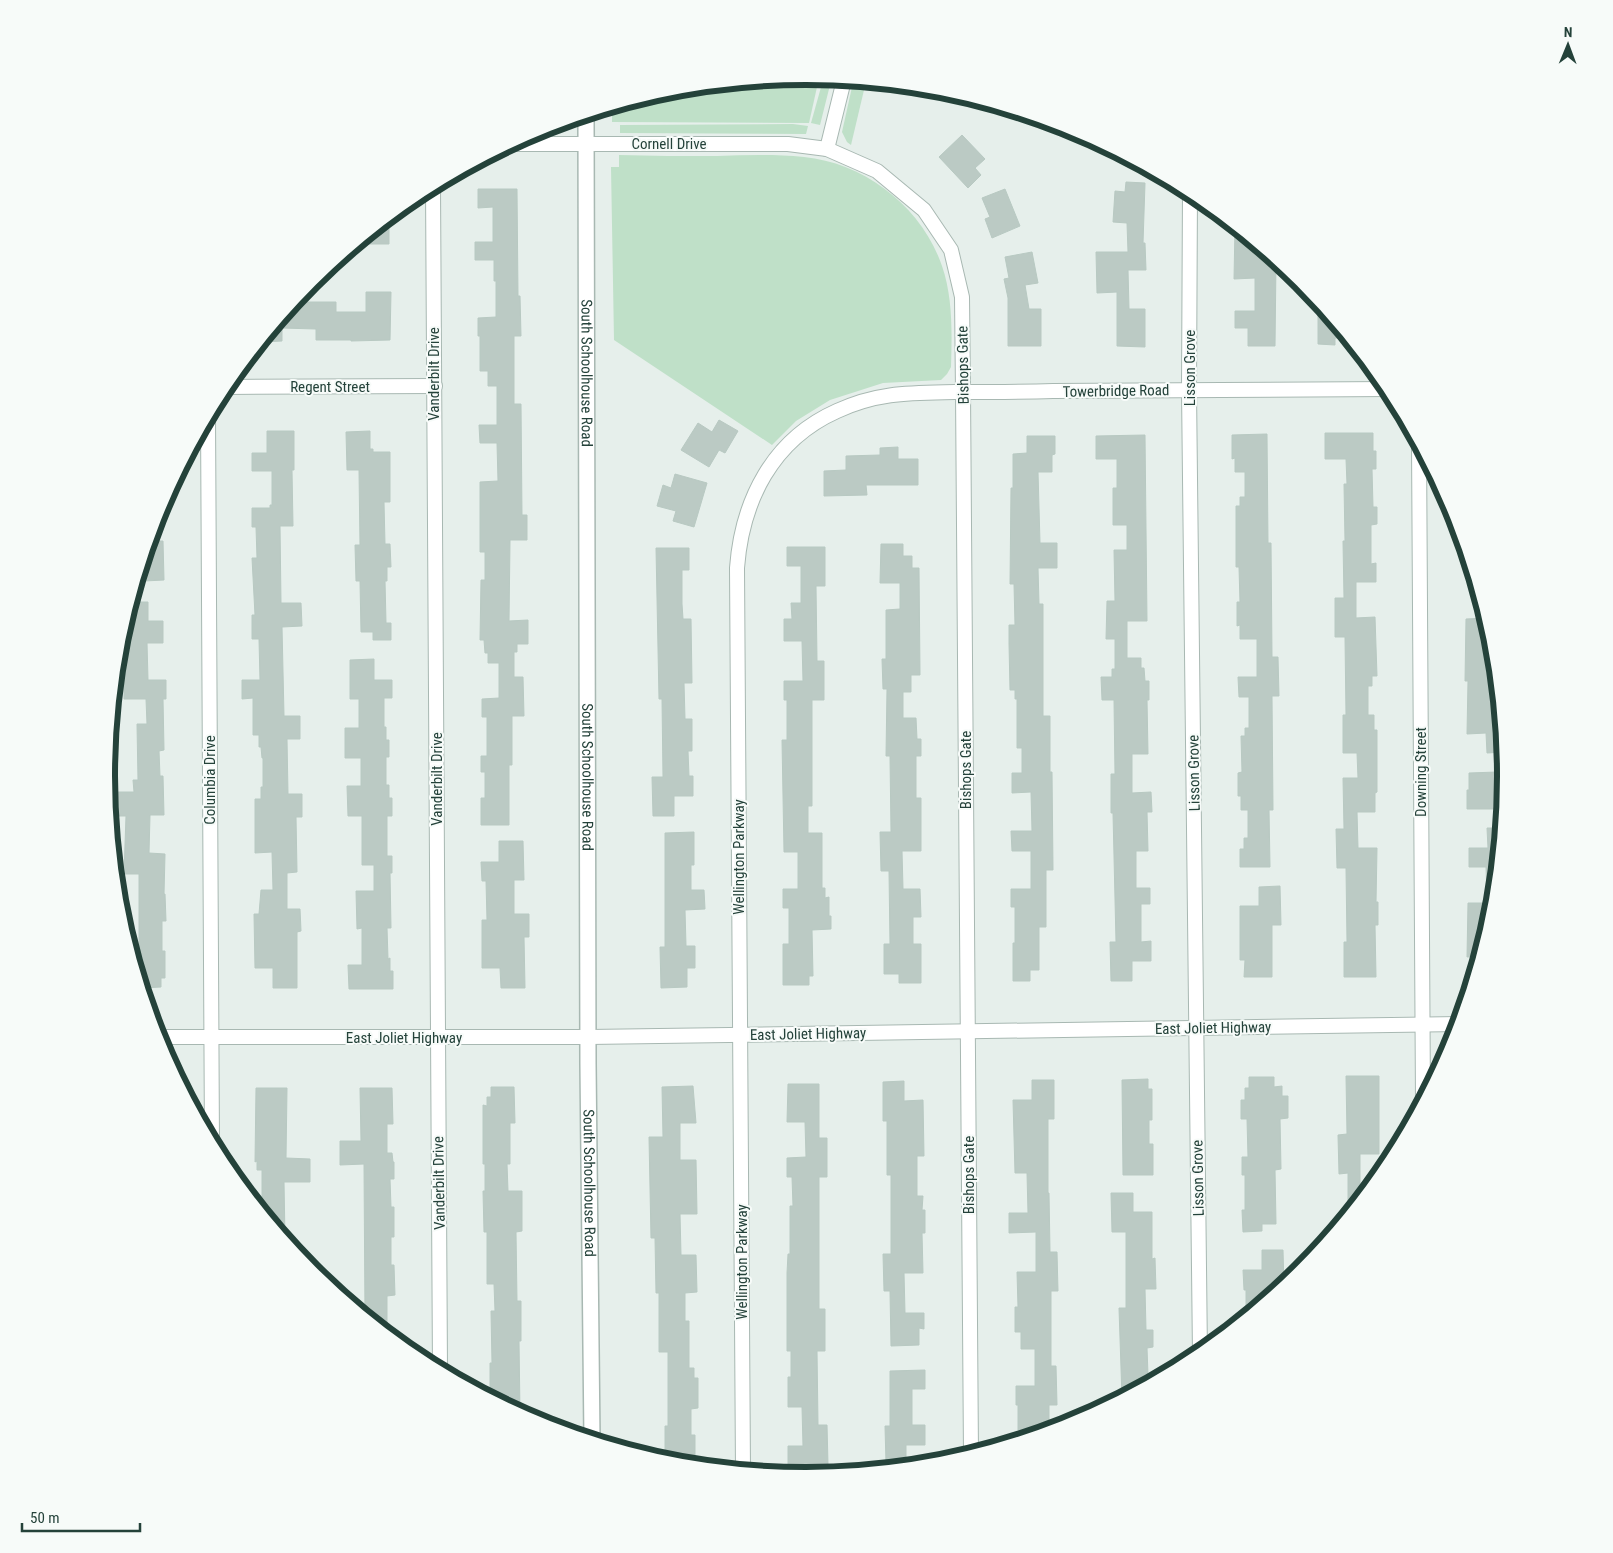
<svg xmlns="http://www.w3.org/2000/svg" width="1613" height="1553" font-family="'Roboto Condensed',sans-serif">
<rect width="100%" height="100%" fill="#e6efeb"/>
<g fill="#bfe0c8">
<polygon points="807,76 819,78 809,123 612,122 612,107 670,90"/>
<polygon points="823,80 831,81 820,125 811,123"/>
<polygon points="852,87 864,90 851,145 847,142 842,132"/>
<polygon points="793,124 808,126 806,134 620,133 620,125"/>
<path d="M619,155C651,156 684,156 717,156C746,155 775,154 804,157C865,163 922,207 942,266C953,298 952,333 951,367L947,374L941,380L883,383L830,400L796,421L772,445L614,340L611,167H619Z"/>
</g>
<g fill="#bbcac4" stroke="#b8c9c2">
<polygon points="962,135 985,159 975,168 981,175 968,188 939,157"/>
<polygon points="1126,182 1145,183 1143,243 1145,243 1146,270 1128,270 1129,309 1145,309 1145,347 1117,346 1117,292 1097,293 1096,252 1128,252 1127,223 1113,222 1115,191 1125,192"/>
<polygon points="478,189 517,189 518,296 520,296 521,336 514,336 514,404 521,404 522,515 527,515 527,540 510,540 509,621 528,620 528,644 517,644 517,652 514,652 514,677 523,677 524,716 512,716 512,765 509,765 509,825 481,825 481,798 485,798 485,772 481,772 481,756 487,756 487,717 482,717 482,699 499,698 499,663 488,663 488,653 485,653 484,640 480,640 481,580 485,580 485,552 480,552 480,482 498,481 497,443 480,443 479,425 497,425 497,386 488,386 488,371 480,371 480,336 478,336 478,318 496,317 496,281 494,281 494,260 475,260 475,242 493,242 493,207 478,208"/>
<polygon points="1005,189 1020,226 992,238 985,219 990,217 982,198"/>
<polygon points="389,218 389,244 357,244"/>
<polygon points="1235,227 1276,260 1275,346 1248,346 1248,328 1235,328 1235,311 1255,311 1255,278 1234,279"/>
<polygon points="1032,252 1038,283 1025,285 1029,309 1041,309 1041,346 1008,346 1008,298 1004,279 1009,278 1005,257"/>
<polygon points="366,292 391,292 390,340 351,341 351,340 316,340 316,329 282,328 282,341 262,342 294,302 336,302 336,312 366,312"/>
<polygon points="1318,301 1337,324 1348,338 1335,338 1335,345 1318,344"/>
<polygon points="719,420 738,431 725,453 719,450 709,467 681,450 698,423 712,432"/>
<polygon points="267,431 294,431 294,470 292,470 293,526 280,526 281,603 301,603 302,626 282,627 284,716 300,716 300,739 287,739 288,794 302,794 302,817 296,817 297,872 287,873 287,909 300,909 301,931 297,932 297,988 273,988 273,968 255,968 254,914 259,914 261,890 273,890 272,852 255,853 255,799 261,799 261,787 263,787 263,758 262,758 261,747 259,747 259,735 253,735 253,698 242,699 242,680 260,680 259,639 252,639 252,615 255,615 252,558 257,558 256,527 252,527 252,508 270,508 270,505 272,505 272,471 252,471 252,453 267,453"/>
<polygon points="370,431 370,449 373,449 373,452 390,452 390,502 384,502 385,544 390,544 391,567 387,567 387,581 385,581 386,623 391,623 391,640 373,640 373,632 361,632 360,581 356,581 355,545 360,545 359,470 347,470 346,432"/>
<polygon points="1325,433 1373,433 1373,451 1376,451 1376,469 1372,469 1373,507 1377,507 1377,524 1371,525 1371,564 1376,563 1376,582 1356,582 1356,618 1375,617 1377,676 1372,676 1372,686 1368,686 1368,715 1374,715 1374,730 1377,730 1377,792 1375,793 1375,812 1357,812 1358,848 1377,848 1376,902 1378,902 1378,925 1375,925 1376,977 1344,977 1344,942 1347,942 1346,868 1337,868 1336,829 1344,829 1343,778 1358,778 1357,753 1343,753 1343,715 1346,715 1345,637 1335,637 1335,598 1344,598 1343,541 1345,541 1344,484 1347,484 1346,459 1325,459"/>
<polygon points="1267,434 1268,543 1271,543 1272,657 1278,657 1279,696 1272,696 1273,810 1269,810 1270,867 1240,867 1240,849 1244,849 1244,838 1248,838 1248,810 1241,810 1241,796 1238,796 1238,773 1242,772 1241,736 1245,736 1245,728 1249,728 1249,697 1239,697 1238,677 1257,677 1257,639 1240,639 1240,625 1237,626 1237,602 1240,602 1239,567 1236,567 1236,506 1240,506 1240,497 1245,497 1245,472 1235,472 1235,458 1232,459 1232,435"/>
<polygon points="1145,435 1147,621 1127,621 1127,658 1141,658 1141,668 1144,668 1145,681 1149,681 1149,700 1147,700 1148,754 1132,754 1132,793 1151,792 1152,812 1147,812 1148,851 1136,851 1136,888 1150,888 1150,904 1141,904 1141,942 1151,941 1151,961 1132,961 1132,981 1111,981 1110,942 1116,942 1113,813 1111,813 1111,774 1115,774 1114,700 1102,700 1101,677 1112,677 1112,669 1115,669 1115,639 1106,639 1107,601 1115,601 1114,550 1127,550 1127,525 1113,525 1113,488 1117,488 1117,459 1096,459 1096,436"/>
<polygon points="1027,436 1055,436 1055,454 1052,455 1052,472 1038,472 1040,543 1057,543 1057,568 1038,568 1039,604 1043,604 1043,716 1050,716 1050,772 1052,772 1053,870 1046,870 1046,927 1039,927 1039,970 1030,970 1030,981 1013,981 1013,943 1015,943 1015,907 1011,907 1011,889 1031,889 1031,851 1012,851 1011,831 1032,831 1031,792 1012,793 1012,773 1022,773 1022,748 1017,748 1017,699 1015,699 1015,690 1010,690 1009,643 1009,625 1015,625 1014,584 1010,584 1011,488 1013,488 1013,454 1027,453"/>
<polygon points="898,447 898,459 918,459 918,485 866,485 867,495 824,496 824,471 846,470 846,456 880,455 880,448"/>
<polygon points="675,474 707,483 694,527 673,521 676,511 657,506 663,485 671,488"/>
<polygon points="150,541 163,541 164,580 144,581 144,577 139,577"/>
<polygon points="881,544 903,544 903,556 912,556 912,568 919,568 920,675 911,675 911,692 903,692 903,718 916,718 917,739 921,739 921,756 916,756 916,798 921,798 921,851 902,851 903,889 920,889 921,917 913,917 913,944 921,944 921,983 899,983 899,974 884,974 884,944 890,944 889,871 881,871 880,832 891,832 890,756 886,756 887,689 883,689 882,659 886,659 886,610 900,609 900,583 880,583"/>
<polygon points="787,547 825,547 825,586 816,586 817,661 824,661 824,700 812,700 812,806 808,806 808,833 822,833 822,888 825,888 825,898 829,897 829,916 831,916 831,929 812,930 813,976 809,976 809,985 783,985 783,944 789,944 789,908 783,908 783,889 798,889 798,852 784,852 782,740 787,740 787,700 784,700 784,681 803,681 802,641 784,641 784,619 792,619 791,603 801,603 801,566 787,566"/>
<polygon points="656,548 689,548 689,570 682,570 682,604 683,619 691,619 692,683 684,683 685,719 692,719 692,751 688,751 689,776 693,776 693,796 674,796 674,816 653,816 652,777 663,777 662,699 659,699"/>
<polygon points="131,602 148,602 148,621 163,621 163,643 147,643 148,680 166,680 166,699 163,699 164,750 159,751 160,776 163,776 164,815 150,815 149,853 165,854 164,894 165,894 166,921 162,921 162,951 165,951 165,978 161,978 161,987 142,988 139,976 139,874 124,874 126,816 116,816 116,792 134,792 133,780 138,780 137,724 147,724 146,699 124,699 124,626"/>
<polygon points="1487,618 1493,640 1504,752 1487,753 1486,733 1467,734 1468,681 1465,681 1466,619"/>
<polygon points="374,659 374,680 392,680 392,698 384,698 384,727 386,727 386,740 389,740 389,757 386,757 386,785 389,785 389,798 392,798 392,816 387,816 387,856 392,856 392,873 390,873 391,928 387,928 388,959 390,958 390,971 393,971 393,989 349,989 348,965 362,965 362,928 357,929 356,891 374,891 374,865 362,865 362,816 348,816 347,786 361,786 361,758 345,758 345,728 359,728 359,699 350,699 350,660"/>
<polygon points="1497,772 1498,809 1467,809 1467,790 1469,790 1469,773"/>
<polygon points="1487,828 1502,828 1495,895 1487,895 1486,867 1469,867 1469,848 1488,848"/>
<polygon points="694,832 694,865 691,865 691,890 704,890 705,909 685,910 686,946 695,946 695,968 687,968 687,987 661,988 660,947 665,947 665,833"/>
<polygon points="499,841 523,841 524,880 514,880 514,914 529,914 529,937 524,937 525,988 501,988 500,968 482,968 482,920 487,920 486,881 482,881 481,862 499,862"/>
<polygon points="1280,886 1281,925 1272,925 1272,977 1244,977 1245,960 1240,960 1240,906 1259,906 1259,887"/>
<polygon points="1468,903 1494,903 1493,913 1480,956 1467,957"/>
<polygon points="1346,1076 1379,1076 1379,1154 1360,1154 1360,1192 1367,1191 1348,1215 1348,1173 1339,1174 1338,1135 1347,1134"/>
<polygon points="1249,1077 1274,1077 1274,1087 1282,1086 1282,1096 1288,1096 1288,1118 1280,1119 1281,1169 1275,1170 1276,1224 1262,1224 1262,1231 1243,1232 1242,1210 1245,1210 1245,1175 1242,1175 1242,1157 1248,1157 1247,1119 1241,1119 1241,1100 1245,1100 1245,1088 1249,1088"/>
<polygon points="1148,1079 1148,1089 1152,1089 1152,1120 1149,1120 1149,1144 1153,1144 1153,1175 1123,1175 1122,1080"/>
<polygon points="1032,1080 1054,1080 1054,1119 1048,1119 1048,1193 1049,1193 1050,1252 1057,1252 1058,1291 1051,1291 1051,1366 1056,1366 1057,1405 1049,1405 1049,1431 1018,1440 1018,1405 1016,1405 1016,1386 1035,1386 1035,1349 1021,1349 1021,1332 1015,1332 1015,1307 1018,1307 1017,1272 1036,1272 1036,1232 1009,1233 1009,1213 1028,1213 1027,1173 1015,1173 1013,1100 1032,1100"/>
<polygon points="904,1081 904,1101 923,1100 924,1156 917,1156 917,1196 923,1196 922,1210 925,1210 925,1233 922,1233 923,1273 904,1273 905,1313 924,1313 924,1329 919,1328 919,1345 891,1346 890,1291 884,1291 883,1254 891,1254 891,1175 887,1175 887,1121 883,1121 883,1082"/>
<polygon points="788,1084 819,1084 819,1138 827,1138 827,1177 819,1177 819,1309 825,1309 825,1351 817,1351 818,1425 827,1425 828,1465 788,1466 788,1446 803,1446 802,1407 788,1407 788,1377 791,1377 791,1351 787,1351 787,1273 788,1254 790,1254 790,1206 793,1206 792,1177 787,1177 787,1158 806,1157 805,1122 787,1122"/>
<polygon points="693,1086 696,1123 680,1123 680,1160 696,1160 697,1214 680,1214 681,1255 696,1255 697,1292 685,1293 685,1321 689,1321 689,1368 694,1368 694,1378 698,1378 698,1408 691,1409 691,1435 695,1435 695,1466 665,1462 665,1426 668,1426 668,1352 659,1352 659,1293 656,1293 655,1238 651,1238 649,1137 663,1137 662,1087"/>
<polygon points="491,1087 514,1087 515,1123 510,1123 510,1164 507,1164 508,1191 522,1191 522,1231 516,1232 517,1301 521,1301 521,1341 519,1341 520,1414 490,1397 490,1363 492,1363 491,1311 495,1311 494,1284 487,1284 487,1232 484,1232 483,1191 485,1191 485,1164 483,1164 483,1105 487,1106 487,1097 491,1097"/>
<polygon points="256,1088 287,1088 286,1158 310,1159 310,1182 284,1182 285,1239 254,1201 262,1201 262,1170 257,1170 257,1161 255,1162"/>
<polygon points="360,1088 392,1088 393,1124 387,1124 387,1153 392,1153 393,1162 394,1162 394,1179 390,1179 391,1207 394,1207 394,1237 391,1237 391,1265 394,1265 395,1295 387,1296 387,1334 365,1316 364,1164 340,1165 340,1141 361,1141"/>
<polygon points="1111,1193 1133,1193 1133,1212 1152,1212 1152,1259 1155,1258 1156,1289 1145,1289 1146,1330 1153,1330 1153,1347 1147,1348 1148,1375 1165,1375 1122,1398 1119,1308 1126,1308 1126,1232 1112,1232"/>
<polygon points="1262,1250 1283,1250 1284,1286 1246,1318 1246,1290 1244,1290 1243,1270 1262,1270"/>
<polygon points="925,1370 925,1389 912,1389 912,1425 925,1425 925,1445 906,1445 906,1463 886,1463 885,1426 890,1426 890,1371"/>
</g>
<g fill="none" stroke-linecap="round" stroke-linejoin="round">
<defs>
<g id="minor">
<polyline points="512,144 788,144 827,149 877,171 924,210 951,250 962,297 963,392 971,1455"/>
<polyline points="827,149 844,80"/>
<polyline points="433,186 440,1371"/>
<polyline points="1190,191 1189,390 1200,1355"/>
<polyline points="225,387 435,386"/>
<polyline points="208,417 212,1143"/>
<polyline points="1419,443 1423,1101"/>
<polyline points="157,1037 589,1037 1460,1024"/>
<path d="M743,1471L737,568C742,501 772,440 837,411C878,392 911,393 955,392C988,392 1020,392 1053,391C1165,390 1277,390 1389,389"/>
</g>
<g id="tertiary">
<path id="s1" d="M586,115L588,1064L592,1440"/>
</g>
</defs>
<use href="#minor" stroke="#a8b8b2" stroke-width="16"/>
<use href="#tertiary" stroke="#a8b8b2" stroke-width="18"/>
<use href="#minor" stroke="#fff" stroke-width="14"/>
<use href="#tertiary" stroke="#fff" stroke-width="15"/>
</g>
<g text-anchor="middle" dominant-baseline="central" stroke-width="4" stroke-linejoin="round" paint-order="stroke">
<g font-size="15" fill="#24423a" stroke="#f7fbf9">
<text x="669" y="144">Cornell Drive</text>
<text transform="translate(963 365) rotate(-91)">Bishops Gate</text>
<text transform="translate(1190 368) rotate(-90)">Lisson Grove</text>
<text stroke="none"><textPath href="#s1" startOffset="258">South Schoolhouse Road</textPath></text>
<text transform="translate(434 374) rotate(-90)">Vanderbilt Drive</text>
<text x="330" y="387">Regent Street</text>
<text transform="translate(1116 391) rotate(-1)">Towerbridge Road</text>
<text transform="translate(966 770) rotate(-90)">Bishops Gate</text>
<text transform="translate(1421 772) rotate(-90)">Downing Street</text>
<text transform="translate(1194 773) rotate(-91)">Lisson Grove</text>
<text stroke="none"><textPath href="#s1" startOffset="662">South Schoolhouse Road</textPath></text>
<text transform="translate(437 779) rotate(-90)">Vanderbilt Drive</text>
<text transform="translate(210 780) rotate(-90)">Columbia Drive</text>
<text transform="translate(739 857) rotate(-90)">Wellington Parkway</text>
<text transform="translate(1213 1028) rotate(-1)">East Joliet Highway</text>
<text transform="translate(808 1034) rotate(-1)">East Joliet Highway</text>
<text x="404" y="1038">East Joliet Highway</text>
<text transform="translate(969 1175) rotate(-90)">Bishops Gate</text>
<text transform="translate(1198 1178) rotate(-91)">Lisson Grove</text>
<text stroke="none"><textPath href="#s1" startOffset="1068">South Schoolhouse Road</textPath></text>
<text transform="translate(439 1183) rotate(-91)">Vanderbilt Drive</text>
<text transform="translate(742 1262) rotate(-90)">Wellington Parkway</text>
</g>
</g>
<path d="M0 0H1613V1553H0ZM115 776a691 691 0 1 1 1382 0a691 691 0 1 1-1382 0Z" fill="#f7fbf9" fill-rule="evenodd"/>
<path fill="none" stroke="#24423a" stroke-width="6" d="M115 776a691 691 0 1 1 1382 0a691 691 0 1 1-1382 0Z"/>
<g transform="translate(1568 45) rotate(1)" stroke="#f7fbf9" stroke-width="4" paint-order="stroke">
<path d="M0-4L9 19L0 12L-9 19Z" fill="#24423a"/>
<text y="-8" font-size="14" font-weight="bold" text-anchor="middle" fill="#24423a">N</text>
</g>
<path d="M22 1523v8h118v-8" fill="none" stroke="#24423a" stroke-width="2.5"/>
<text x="30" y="1523" font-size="15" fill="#24423a" stroke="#f7fbf9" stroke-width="4" paint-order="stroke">50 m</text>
</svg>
